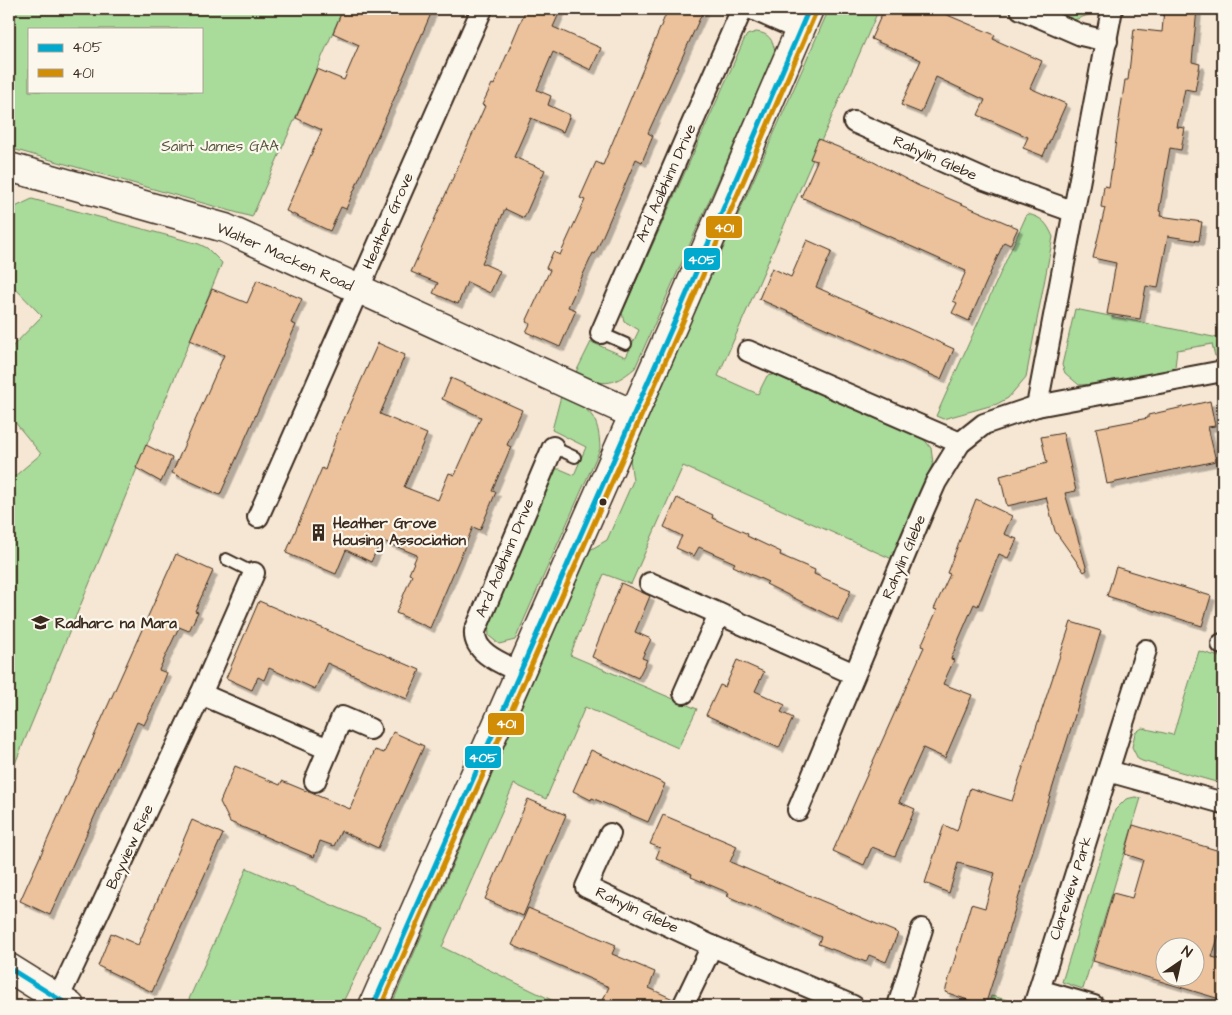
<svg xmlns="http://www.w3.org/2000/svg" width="1232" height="1015" font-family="'Architects Daughter',sans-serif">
<defs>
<filter id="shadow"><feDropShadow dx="4.5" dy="4.5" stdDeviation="0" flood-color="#0004"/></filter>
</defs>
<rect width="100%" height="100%" fill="#f6e7d4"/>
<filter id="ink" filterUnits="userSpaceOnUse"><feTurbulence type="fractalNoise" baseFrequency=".02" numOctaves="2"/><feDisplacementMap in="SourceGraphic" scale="10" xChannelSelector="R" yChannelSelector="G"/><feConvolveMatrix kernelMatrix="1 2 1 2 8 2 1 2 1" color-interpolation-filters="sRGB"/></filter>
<g filter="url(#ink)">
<g fill="#a9db9b" stroke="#72825c" fill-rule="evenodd">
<path d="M9,9H343L252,217L9,148ZM29,29H201V91H29Z"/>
<polygon points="829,9 879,9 718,376 758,394 767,376 777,374 923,438 931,448 933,463 892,559 683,466 631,584 604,574 570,655 697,709 678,748 585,707 546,799 514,784 442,947 564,1006 391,1006 590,550 607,540 633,481 630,459"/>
<polygon points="1047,9 1095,9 1091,14 1074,20"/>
<path d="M756,32C769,33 773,40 775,52L635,368C611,388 602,385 575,374L591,342L626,357L639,330L624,321L622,313L744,40L747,35Z"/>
<polygon points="32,199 199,244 207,248 222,263 9,778 9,481 41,454 9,415 9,350 42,316 9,282 9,210"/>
<path d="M1027,214C1042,217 1047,223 1053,237L1026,377L1008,398L997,404L943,419L936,416Z"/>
<polygon points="1075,309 1223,339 1223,356 1215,356 1212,344 1177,350 1175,367 1171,371 1097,388 1094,384 1079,385 1065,373 1062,365"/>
<path d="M561,396C591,409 599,416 600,449L515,640L499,644L489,636L488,620L555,469H560L574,475L586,447L552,430Z"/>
<polygon points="1199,651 1223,658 1223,784 1142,761 1138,759 1132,747 1135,733 1142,728 1173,735"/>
<polygon points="1135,797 1141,798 1083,989 1062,982 1115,810 1126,799"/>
<polygon points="247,868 380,926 341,1006 186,1006"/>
<polygon points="991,996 1016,1002 1015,1006 988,1006"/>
</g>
<g fill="#ebc29b" stroke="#3b2a1e" fill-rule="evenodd" filter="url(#shadow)">
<polygon points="343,9 433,9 346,209 341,207 330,231 286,211 322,130 296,118 317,69 344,80 359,45 333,33"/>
<polygon points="526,9 561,9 553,27 601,48 591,70 553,52 537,90 551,96 548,105 570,115 563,132 531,118 514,157 545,170 524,218 505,209 482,263 500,271 490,293 467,282 458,304 433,293 438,283 411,272 485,106 482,105 492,84 494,85"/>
<polygon points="668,9 704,9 648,133 653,136 642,162 636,159 595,254 593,253 568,307 576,310 560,347 526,332 530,324 526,322 550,270 546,268 553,252 560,255 585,200 580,198 596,162 603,165"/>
<polygon points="884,9 947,9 945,14 995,35 993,39 1042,61 1030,88 1066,104 1043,156 1023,148 1028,137 978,115 985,100 936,77 921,113 901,105 921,60 871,39"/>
<polygon points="1164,9 1197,9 1192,62 1200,64 1195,91 1185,89 1177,127 1185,128 1181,150 1170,148 1159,211 1161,212 1160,216 1202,222 1199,241 1168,236 1158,288 1146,286 1140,319 1107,314 1116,263 1093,258 1105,208 1101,207 1104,186 1109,187 1125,80 1128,80 1134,29 1162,32"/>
<polygon points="818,139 868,159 917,185 1018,228 1010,245 1004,242 969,321 952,313 957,303 953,301 966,271 801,197 817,161 810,159"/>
<polygon points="807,240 832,251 816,287 954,349 941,379 759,299 772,268 791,277"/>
<polygon points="257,280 302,299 291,323 296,325 220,495 172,473 224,355 190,340 212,289 247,303"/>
<polygon points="378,343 405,355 380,414 427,434 404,487 438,500 449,473 455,475 481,417 442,399 451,378 522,410 507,445 511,447 492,491 496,492 480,530 473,527 430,628 396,613 412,575 409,574 417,555 381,540 371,562 346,550 336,574 286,553 322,468 325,470 336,437"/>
<polygon points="1210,401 1215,426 1208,427 1216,461 1107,484 1096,428 1148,418 1148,415"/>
<polygon points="1063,433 1076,491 1065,493 1087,570 1084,572 1055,531 1046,497 1007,506 1000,476 1047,463 1041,437"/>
<polygon points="146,445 172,458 161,482 136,468"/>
<polygon points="677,498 713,515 712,518 748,534 747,536 781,552 780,555 815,570 814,574 851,590 838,620 766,584 768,582 733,566 735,563 699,547 694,556 676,548 682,536 664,527"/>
<polygon points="976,499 1012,516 1004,534 1017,539 1008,558 999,554 978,606 974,604 958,641 951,659 954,660 943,684 972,695 945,758 923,748 899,802 915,809 895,856 872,847 864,865 833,851 924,647 921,646 937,610 934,609 950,574 947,573"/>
<polygon points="176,554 213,571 195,611 198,612 189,631 179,627 159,670 167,673 157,698 144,725 137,722 50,915 20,901"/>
<polygon points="1116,567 1211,596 1202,626 1107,596"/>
<polygon points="621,583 650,596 635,632 651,639 642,658 647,660 638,678 592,657"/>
<polygon points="259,601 420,670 407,699 327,663 315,689 269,668 264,680 258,677 252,690 226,678"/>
<polygon points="1071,622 1101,631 985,1006 945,992 971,904 985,908 995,873 958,863 949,893 925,883 944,825 957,831 970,788 1012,801"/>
<polygon points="737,660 764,672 755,691 785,705 781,712 793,718 779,748 706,715 720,685 725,687"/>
<polygon points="393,732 424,746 378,848 341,831 334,846 320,841 314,857 230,822 220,802 235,766 280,785 282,781 350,809 375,750 384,753"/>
<polygon points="591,750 665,784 648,822 592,798 591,800 573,791"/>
<polygon points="528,799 566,815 523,916 485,899"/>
<polygon points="663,815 737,846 730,862 898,933 886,962 869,955 866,962 818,944 821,937 727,896 729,893 691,877 692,874 656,858 660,848 650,844"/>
<polygon points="192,820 223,834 152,992 98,966 111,933 138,945"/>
<path d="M1133,825L1223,852V922L1212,957L1223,960V1000L1093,961L1113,893L1132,898L1143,860L1125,854ZM1164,948H1194V978H1164Z"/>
<polygon points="528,908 616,945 612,954 655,972 649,988 673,999 671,1006 600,1006 609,987 512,945"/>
</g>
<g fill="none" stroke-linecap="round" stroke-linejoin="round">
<defs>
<g id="lane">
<polyline points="601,333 626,344"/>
<polyline points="553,447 575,457"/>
<polyline points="226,559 254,573"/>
</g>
<g id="street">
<polyline points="752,9 800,30"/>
<polyline points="1021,9 1081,35 1107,41"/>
<polyline points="854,122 985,180 1072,211"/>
<polyline points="601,333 742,9"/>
<polyline points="748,351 960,443"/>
<polyline points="1037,406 1112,9"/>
<polyline points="258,517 482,9"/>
<polyline points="650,583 854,674"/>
<polyline points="1222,644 1223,644"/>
<path d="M520,672C504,664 473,654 475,631L553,447"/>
<polyline points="684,693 719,614"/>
<polyline points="201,694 328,749"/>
<polyline points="1108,771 1223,803"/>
<polyline points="315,781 342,717 370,729"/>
<polyline points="798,810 924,509 936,482 960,443 984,424 1037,406 1223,371"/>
<polyline points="610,834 586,887 712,946 853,1006"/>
<polyline points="1039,990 1094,1006"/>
<polyline points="58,999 201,694 254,573"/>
<polyline points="683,1006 712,946"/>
<polyline points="898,1006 922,929"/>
<polyline points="1034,1006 1146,650"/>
</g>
<g id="secondary">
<polyline points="9,167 225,228 633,414"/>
<polyline points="9,968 70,1006"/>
<polyline points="373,1006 681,307 809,9"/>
</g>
</defs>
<use href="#lane" stroke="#3b2a1e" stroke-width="14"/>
<use href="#street" stroke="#3b2a1e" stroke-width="24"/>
<use href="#secondary" stroke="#3b2a1e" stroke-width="31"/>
<use href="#lane" stroke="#fbf7ec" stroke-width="10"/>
<use href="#street" stroke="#fbf7ec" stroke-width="20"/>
<use href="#secondary" stroke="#fbf7ec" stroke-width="28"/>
<defs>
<g id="bus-1">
<polyline points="9,968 70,1006"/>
<polyline points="373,1006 681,307 809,9"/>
</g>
<polyline id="bus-2" points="381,1006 688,310 816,12"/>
</defs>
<use href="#bus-1" stroke="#fbf7ec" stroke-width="9"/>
<use href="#bus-2" stroke="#fbf7ec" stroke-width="9"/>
<use href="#bus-1" stroke="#00a9ce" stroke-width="5"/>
<use href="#bus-2" stroke="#d18d06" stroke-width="5"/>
</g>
</g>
<defs>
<symbol id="building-bare" viewBox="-9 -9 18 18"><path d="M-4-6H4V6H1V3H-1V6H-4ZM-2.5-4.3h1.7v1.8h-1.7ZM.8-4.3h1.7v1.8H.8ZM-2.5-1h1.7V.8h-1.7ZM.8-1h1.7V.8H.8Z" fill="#3b2a1e" stroke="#fbf7ec" stroke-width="2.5" paint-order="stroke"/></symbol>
<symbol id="school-bare" viewBox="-9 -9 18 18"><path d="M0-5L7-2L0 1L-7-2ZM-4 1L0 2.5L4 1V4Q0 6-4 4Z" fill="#3b2a1e" stroke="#fbf7ec" stroke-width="2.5" paint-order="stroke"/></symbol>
</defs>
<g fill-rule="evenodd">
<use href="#building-bare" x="306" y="520" width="25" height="25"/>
<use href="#school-bare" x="28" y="610" width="25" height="25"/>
</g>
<circle fill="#3b2a1e" stroke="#fbf7ec" stroke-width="2" cx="603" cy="502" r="4.5"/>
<g text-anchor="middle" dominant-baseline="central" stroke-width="4.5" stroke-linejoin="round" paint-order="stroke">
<g font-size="15" fill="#56563d" stroke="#fbf7ec">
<text x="220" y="146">Saint James GAA</text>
</g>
<g font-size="15" fill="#3b2a1e" stroke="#fbf7ec">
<text transform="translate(935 158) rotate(24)">Rahylin Glebe</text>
<text transform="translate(666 183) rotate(-66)">Ard Aoibhinn Drive</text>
<text transform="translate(388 221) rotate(-66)">Heather Grove</text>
<text transform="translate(285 257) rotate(24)">Walter Macken Road</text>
<text transform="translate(904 557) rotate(-67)">Rahylin Glebe</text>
<text transform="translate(505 558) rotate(-67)">Ard Aoibhinn Drive</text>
<text transform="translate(130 847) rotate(-65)">Bayview Rise</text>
<text transform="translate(1071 888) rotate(-72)">Clareview Park</text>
<text transform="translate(637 910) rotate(25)">Rahylin Glebe</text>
</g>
<g font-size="15" font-weight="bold" fill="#3b2a1e" stroke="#fbf7ec" text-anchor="start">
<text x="333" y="523">Heather Grove<tspan x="333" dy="17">Housing Association</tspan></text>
<text x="55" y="623">Radharc na Mara</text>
</g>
</g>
<g stroke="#fbf7ec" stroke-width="2">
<rect x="705" y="215" width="38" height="24" rx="5" fill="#d18d06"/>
<rect x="683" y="247" width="38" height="24" rx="5" fill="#00a9ce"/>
<rect x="487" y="712" width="38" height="24" rx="5" fill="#d18d06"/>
<rect x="464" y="745" width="38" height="24" rx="5" fill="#00a9ce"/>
</g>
<g font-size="14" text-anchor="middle" font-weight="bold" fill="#fff">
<text x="724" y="232">401</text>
<text x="702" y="264">405</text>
<text x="506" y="728">401</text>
<text x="483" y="762">405</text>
</g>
<rect width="1232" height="1015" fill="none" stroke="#fbf7ec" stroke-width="30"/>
<rect x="15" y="15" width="1202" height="985" fill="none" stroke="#3b2a1e" stroke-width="2" filter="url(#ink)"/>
<rect x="28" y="28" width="175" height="65" fill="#fbf7ec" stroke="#aea59a"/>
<rect x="38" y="44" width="25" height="8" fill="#00a9ce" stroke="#aea59a"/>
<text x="72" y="52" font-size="15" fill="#3b2a1e">405</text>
<rect x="38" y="69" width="25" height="8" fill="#d18d06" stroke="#aea59a"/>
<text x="72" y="78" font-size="15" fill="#3b2a1e">401</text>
<g transform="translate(1180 962) rotate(34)"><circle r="24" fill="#fbf7ec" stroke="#aea59a"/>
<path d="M0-4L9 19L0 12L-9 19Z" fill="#3b2a1e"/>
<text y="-8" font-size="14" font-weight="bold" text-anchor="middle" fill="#3b2a1e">N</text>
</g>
</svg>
